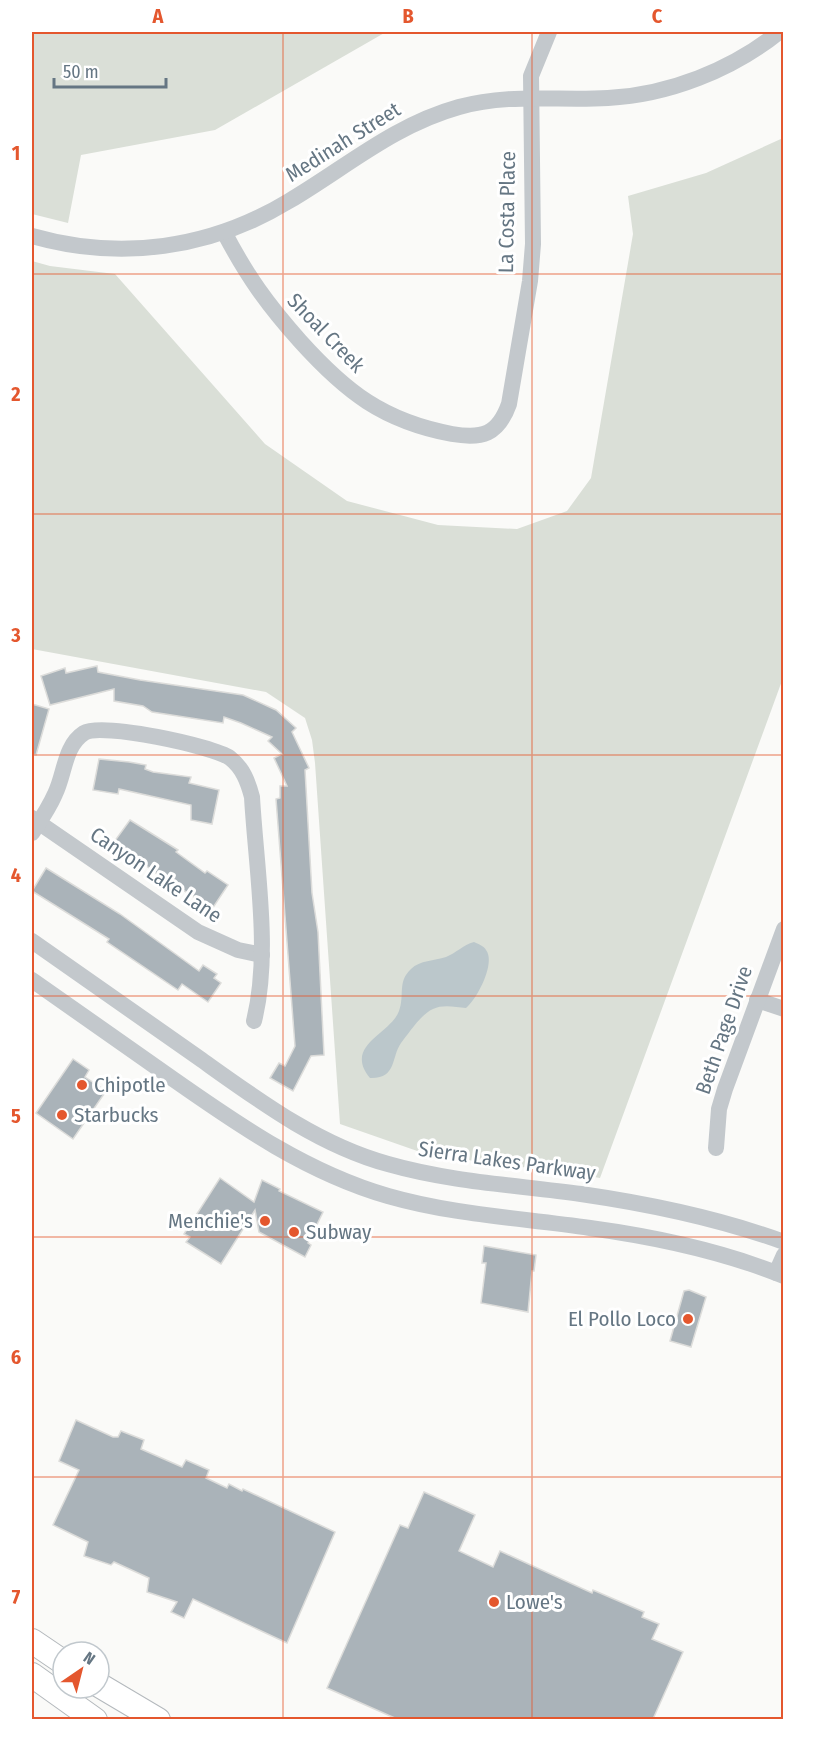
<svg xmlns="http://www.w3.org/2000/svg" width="815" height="1751" font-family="'Fira Sans Condensed',sans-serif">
<rect width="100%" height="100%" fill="#fafaf8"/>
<g fill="#dadfd7">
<polygon points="32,32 386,32 215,130 81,155 68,223 32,214"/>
<polygon points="783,138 783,678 600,1178 531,1166 519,1168 423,1153 340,1124 315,763 312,740 305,718 266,692 32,649 32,261 50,266 115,274 265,444 347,501 438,525 517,529 567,511 591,478 633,234 628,196 706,173"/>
</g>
<path fill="#bbc7cb" d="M474,942C478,944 484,946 486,950C496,963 477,999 466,1008C455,1007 443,1004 433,1009C421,1014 409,1033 401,1043C391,1057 397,1079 370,1078C343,1045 391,1034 399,1011C405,995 397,982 411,969C420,960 434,961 446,957C456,953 463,945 474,942Z"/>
<g fill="#aab3b9" stroke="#dcdcda" stroke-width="1.5">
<polygon points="97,666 98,672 140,680 243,695 276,710 296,728 292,732 309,768 305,770 312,893 318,932 324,1055 311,1056 293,1091 270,1078 279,1063 285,1066 295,1046 276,799 280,798 280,786 287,786 274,758 282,754 268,741 272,737 241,723 224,717 223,723 152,712 143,706 114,701 114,689 50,705 41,676 65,668 66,673"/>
<polygon points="32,704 49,709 36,755 32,754"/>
<polygon points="99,759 129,762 146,765 145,769 153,772 191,777 189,783 219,790 212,824 191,820 191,805 119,789 118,794 93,790"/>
<polygon points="130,820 178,850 176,852 205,873 207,871 228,885 212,909 180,888 175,887 114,842"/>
<polygon points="46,868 120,914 199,971 203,965 217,974 214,978 221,983 208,1002 182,984 178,990 107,942 109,939 32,891"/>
<polygon points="73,1059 89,1070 85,1077 106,1091 73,1139 36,1113"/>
<polygon points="220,1178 254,1202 262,1180 280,1189 279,1191 323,1212 308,1243 311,1245 305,1257 259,1232 255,1210 221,1264 186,1242 190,1237 184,1234"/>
<polygon points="484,1246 536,1255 534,1271 532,1271 528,1312 481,1303 486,1263 482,1263"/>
<polygon points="689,1290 706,1297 691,1347 670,1341 684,1291"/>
<polygon points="76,1420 113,1437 118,1437 121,1431 144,1440 141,1449 182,1467 186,1460 209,1470 206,1478 227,1488 229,1484 242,1491 243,1489 335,1532 287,1643 193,1599 184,1618 171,1612 177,1602 147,1592 149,1578 114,1562 111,1565 84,1556 88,1542 53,1525 79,1470 59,1461"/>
<polygon points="424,1492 475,1515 459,1551 493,1567 500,1551 592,1593 593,1590 644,1612 642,1617 659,1624 652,1639 683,1652 653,1719 397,1719 327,1688 400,1525 408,1528"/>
</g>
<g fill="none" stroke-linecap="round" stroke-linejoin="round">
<defs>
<g id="highway">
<polyline points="32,1641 63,1662"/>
<polyline points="32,1675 95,1720"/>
<polyline points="99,1685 158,1720"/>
</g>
</defs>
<use href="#highway" stroke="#b4b9bd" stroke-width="26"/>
<g stroke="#c3c8cc" stroke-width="16">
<path d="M224,232C247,276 267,304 300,341C346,392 383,421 452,434C482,439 498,435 509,404L530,281L533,244L531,76L549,32"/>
<path d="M32,236C120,261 210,249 289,201C345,168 394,125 459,107C509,93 557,101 608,98C668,95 732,70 779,32"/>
<polyline points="32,818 198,932 238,950 262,955"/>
<path d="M32,833C40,821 49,808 55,794C65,774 64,746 84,733C101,722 213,746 230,758C243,768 248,782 252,797C256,868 271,953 254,1021"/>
<path d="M32,941C87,980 143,1019 199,1058C258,1100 318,1145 388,1164C451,1182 516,1185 581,1194C650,1204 718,1218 784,1242"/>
<path d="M32,980C79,1013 126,1046 173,1079C240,1126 308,1173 388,1196C454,1215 523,1218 590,1228C656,1237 722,1251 784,1276"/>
<polyline points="757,1000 784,1009"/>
<polyline points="716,1148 719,1109 725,1089 784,929"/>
<polyline points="776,1273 784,1255"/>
</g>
<use href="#highway" stroke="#fff" stroke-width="24"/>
</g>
<path fill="none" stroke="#e4572e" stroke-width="1.5" stroke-opacity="0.55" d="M283,32V1720M532,32V1720M32,274H784M32,514H784M32,755H784M32,996H784M32,1237H784M32,1477H784"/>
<g fill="#e4572e" stroke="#fff" stroke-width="2">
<circle cx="82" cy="1085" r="6"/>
<circle cx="62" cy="1115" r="6"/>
<circle cx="265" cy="1221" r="6"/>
<circle cx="294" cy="1232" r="6"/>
<circle cx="688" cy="1319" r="6"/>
<circle cx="494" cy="1602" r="6"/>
</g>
<g text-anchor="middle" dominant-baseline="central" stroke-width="6" stroke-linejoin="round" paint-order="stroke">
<g font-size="21" fill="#657683" stroke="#fff">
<text transform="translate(343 142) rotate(-32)">Medinah Street</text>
<text transform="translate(507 212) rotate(-89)">La Costa Place</text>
<text transform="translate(326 333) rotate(46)">Shoal Creek</text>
<text transform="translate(156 875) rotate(34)">Canyon Lake Lane</text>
<text transform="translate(724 1030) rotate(-71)">Beth Page Drive</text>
<text transform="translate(507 1161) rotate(8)">Sierra Lakes Parkway</text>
</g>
<g font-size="21" fill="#657683" stroke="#fff" text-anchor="start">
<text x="94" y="1085">Chipotle</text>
<text x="74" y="1115">Starbucks</text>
<text x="253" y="1221" text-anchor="end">Menchie's</text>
<text x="306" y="1232">Subway</text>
<text x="676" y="1319" text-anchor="end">El Pollo Loco</text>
<text x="506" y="1602">Lowe's</text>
</g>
</g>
<rect width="815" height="1751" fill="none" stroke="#ffffff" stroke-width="66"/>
<g transform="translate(81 1670) rotate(35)"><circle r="28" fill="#ffffff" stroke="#c1c8cd" stroke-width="1.5"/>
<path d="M0-4.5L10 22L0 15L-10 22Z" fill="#e4572e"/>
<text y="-9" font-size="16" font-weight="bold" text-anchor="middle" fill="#657683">N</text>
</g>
<path d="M54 78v9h112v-9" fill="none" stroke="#657683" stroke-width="3"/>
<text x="63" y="78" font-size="18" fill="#657683" stroke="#ffffff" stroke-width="4.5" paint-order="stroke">50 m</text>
<rect x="33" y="33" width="749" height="1685" fill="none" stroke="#e4572e" stroke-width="2"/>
<g font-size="20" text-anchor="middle" font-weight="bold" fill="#e4572e">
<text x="158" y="23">A</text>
<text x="408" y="23">B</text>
<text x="657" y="23">C</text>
<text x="16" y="160">1</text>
<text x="16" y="401">2</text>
<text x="16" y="642">3</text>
<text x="16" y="882">4</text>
<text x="16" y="1123">5</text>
<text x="16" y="1364">6</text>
<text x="16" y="1604">7</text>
</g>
</svg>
